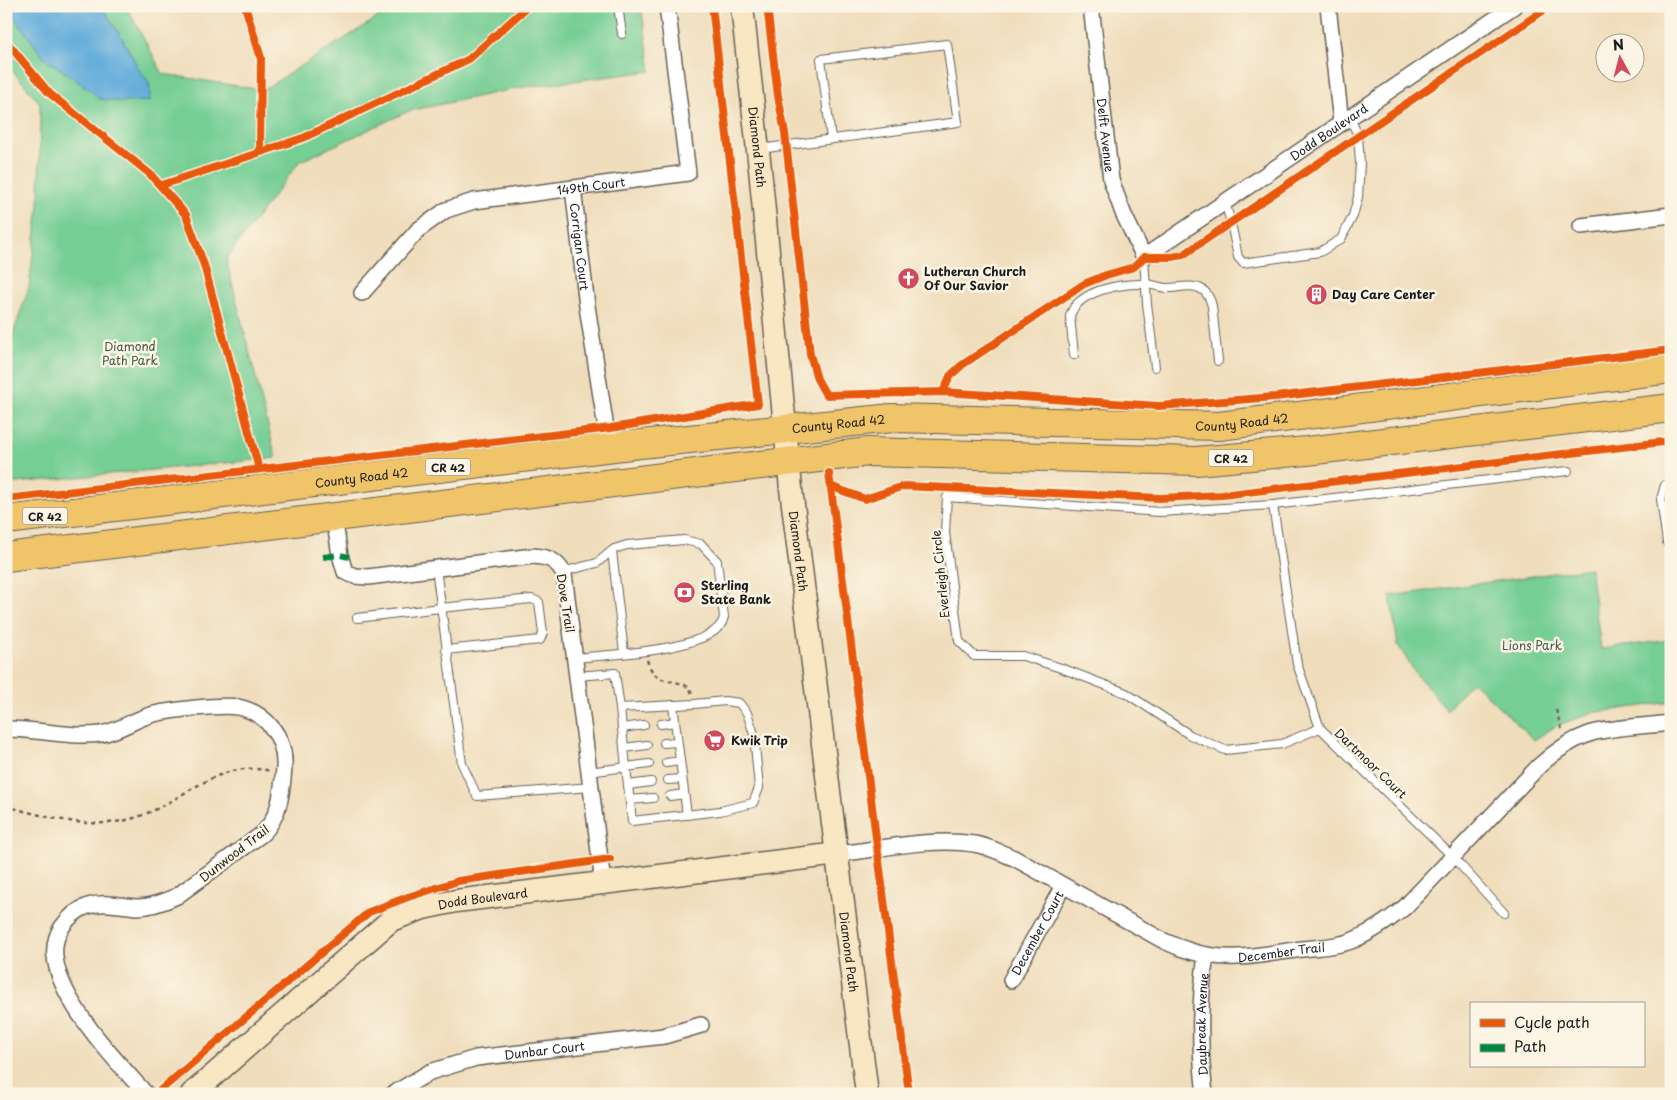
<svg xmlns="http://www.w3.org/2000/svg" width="1677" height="1100" font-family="'Playpen Sans',sans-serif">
<rect width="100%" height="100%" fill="#fcf5e5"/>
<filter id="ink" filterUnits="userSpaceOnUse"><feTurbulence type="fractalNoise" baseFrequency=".02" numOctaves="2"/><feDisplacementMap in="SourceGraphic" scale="10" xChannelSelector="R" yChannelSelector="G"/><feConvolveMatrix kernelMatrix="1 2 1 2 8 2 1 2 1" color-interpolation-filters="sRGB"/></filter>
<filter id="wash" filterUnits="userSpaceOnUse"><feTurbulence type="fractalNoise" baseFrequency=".0096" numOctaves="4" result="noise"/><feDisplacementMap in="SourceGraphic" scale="20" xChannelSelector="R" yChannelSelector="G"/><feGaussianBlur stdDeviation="1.12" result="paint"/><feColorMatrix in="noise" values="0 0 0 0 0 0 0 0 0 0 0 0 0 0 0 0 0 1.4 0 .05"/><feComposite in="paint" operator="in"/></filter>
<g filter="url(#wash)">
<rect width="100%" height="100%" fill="#efddbb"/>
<g fill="#75ce94" stroke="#487558">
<polygon points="6,6 126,6 163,74 263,90 396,6 641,6 651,71 518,88 409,111 299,162 226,259 276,458 6,484 6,355 29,287 39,206 40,103 6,63"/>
<polygon points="1590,568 1601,649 1671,640 1671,702 1591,713 1556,726 1534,740 1472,681 1447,710 1416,674 1398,645 1390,596"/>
</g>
<polygon fill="#65aedc" stroke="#40657c" points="6,6 101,6 118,31 142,74 149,82 150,101 123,102 99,99 89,89 43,57"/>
</g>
<g filter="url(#ink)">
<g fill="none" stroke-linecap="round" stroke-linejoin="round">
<defs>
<g id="lane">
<polyline points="618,6 622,34"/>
<polyline points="760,149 958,122 947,44 821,59 831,139"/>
<polyline points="1225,202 1231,223 1238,257 1243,263 1320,252 1341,239 1353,216 1358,197 1360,163 1358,136 1350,117"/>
<polyline points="1144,257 1147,304 1155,367"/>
<path d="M1074,355L1070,316C1078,290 1122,283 1145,284C1153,284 1160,288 1168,288C1177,288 1190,284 1199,288C1207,291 1210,298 1212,306L1218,361"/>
<polyline points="1671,482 1665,485 1661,499 1667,542 1671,548"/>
<polyline points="1273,505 1297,664 1320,728 1453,857 1504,913"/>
<polyline points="612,551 624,653"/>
<polyline points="436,568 462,764 477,796 591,787"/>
<path d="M562,572L597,563L614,549L627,545L684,540L701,544L717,561L724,617C723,619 723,622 721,624C705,651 605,655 574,658"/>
<polyline points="357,618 440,608 532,599 539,602 543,633 540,640 446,650"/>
<polyline points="577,676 615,673 620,708 694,704 725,701 739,703 747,713 754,734 759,788 753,803 720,811 632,821 626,767 589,772"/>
<polyline points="673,705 687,815"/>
<polyline points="620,708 626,767 649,764"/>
<polyline points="661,724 675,722"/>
<polyline points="622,728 644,725"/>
<polyline points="1320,728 1282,744 1225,750 1190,735 1126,693 1061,668 1023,656 974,656 959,641 945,532 947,497 1160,512 1273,505 1568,471"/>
<polyline points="664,743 677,742"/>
<polyline points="624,748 647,745"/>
<polyline points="666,763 680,761"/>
<polyline points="668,780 682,779"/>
<polyline points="628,785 651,782"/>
<polyline points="670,796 684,794"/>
<polyline points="630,800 653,798"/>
</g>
<g id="street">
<path id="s1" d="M1091,6L1111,180L1123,213L1144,257L1514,6"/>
<polyline points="1328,6 1341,123"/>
<path id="s2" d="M573,188L587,306L609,448"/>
<polyline points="1581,226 1671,215"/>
<path id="s3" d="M362,293L418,230L446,210L474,201L688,173L667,6"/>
<path d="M334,518L340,555L345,572L355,576L368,577L533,556C548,557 557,560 564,574L603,883"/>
<path d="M6,729C39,729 68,738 101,734C120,731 136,718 154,714C172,710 221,704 238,707C267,713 286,738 284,768C282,792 280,817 262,834L177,896C164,902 151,907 137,907C120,906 105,901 88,906C76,910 69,917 62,927C29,974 117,1061 146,1094"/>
<path id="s4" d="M838,854C879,849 934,837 974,844C988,846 1001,853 1014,858L1164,941C1178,947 1192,953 1207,955C1238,961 1271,953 1302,949C1318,947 1336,947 1351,941C1371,933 1388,921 1405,907L1539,766C1554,752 1569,741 1589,734C1610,727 1647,726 1671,723"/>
<path id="s5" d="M1011,980L1063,886"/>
<path id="s6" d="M393,1094L430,1072L476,1058L664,1036L701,1025"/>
<path id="s7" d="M1205,1094C1199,1047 1199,1002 1206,955"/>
</g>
<g id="secondary">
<path id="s8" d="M742,6L760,169L791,489L867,1094"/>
<path id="s9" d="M192,1094L391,920L423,908L456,901L838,854"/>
</g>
<g id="highway">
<path id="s10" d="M6,520L631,445L892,418L1219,426L1671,369"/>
<polyline points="6,557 868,452 1196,461 1307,451 1671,408"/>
</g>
</defs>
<use href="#lane" stroke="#666054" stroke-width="10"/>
<use href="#street" stroke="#666054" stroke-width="18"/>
<use href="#secondary" stroke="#666054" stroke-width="25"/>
<use href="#highway" stroke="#666054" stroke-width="30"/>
<g stroke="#666054" stroke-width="2.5" stroke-dasharray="4 4" stroke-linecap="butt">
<path d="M647,660C656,688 672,676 690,688L692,694"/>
<polyline points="1556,710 1562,730"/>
<path d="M6,806C46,817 92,831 134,818C181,804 217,758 270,771"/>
</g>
<use href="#lane" stroke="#fff" stroke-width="8"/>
<use href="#street" stroke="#fff" stroke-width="15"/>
<use href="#secondary" stroke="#f9e7c3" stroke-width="22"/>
<use href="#highway" stroke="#f0c469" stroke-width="28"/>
<polyline stroke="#00873e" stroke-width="6" stroke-dasharray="12 6" stroke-linecap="butt" points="323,557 340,555 349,557"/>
<defs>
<g id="cycleway">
<polyline points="245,6 261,58 260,152"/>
<polyline points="767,6 778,96 785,133 810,354 817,379 826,395 943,392 1159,406 1275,397 1671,350"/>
<polyline points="6,41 49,93 150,174 186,215 204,265 259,469"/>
<polyline points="162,185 303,138 469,59 528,6"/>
<polyline points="943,392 950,376 962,365 1084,284 1106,275 1134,267 1144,257 1172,257 1183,255 1550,6"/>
<polyline points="829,473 909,1094"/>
<polyline points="830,486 865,499 904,486 1160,498 1222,495 1671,441"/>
<polyline points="6,499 611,428 758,404 712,6"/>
<polyline points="156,1094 369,912 408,897 458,881 610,859"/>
</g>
</defs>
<use href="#cycleway" stroke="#fcf5e5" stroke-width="11"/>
<use href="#cycleway" stroke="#e8590c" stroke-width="8"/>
</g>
</g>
<defs>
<symbol id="church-disc" viewBox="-11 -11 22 22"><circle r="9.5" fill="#d1495b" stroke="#fcf5e5"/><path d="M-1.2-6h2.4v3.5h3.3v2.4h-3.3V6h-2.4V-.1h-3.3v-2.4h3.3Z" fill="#fff"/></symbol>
<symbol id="building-disc" viewBox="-11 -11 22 22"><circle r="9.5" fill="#d1495b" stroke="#fcf5e5"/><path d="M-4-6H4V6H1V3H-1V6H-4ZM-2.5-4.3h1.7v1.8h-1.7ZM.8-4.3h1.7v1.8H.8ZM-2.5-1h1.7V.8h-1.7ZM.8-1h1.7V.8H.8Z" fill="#fff"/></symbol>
<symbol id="bank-disc" viewBox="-11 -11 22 22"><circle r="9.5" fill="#d1495b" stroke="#fcf5e5"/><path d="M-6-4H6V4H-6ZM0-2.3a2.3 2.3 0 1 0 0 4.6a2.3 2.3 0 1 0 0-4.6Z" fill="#fff"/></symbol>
<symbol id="supermarket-disc" viewBox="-11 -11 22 22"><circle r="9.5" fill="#d1495b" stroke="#fcf5e5"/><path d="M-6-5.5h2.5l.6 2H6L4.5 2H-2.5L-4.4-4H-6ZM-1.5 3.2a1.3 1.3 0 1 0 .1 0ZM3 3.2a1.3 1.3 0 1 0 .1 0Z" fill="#fff"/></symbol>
</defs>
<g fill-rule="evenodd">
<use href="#church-disc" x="896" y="266" width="25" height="25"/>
<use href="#building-disc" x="1304" y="282" width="25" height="25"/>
<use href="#bank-disc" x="672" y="580" width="25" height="25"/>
<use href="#supermarket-disc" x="702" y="728" width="25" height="25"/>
</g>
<g text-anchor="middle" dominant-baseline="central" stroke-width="5" stroke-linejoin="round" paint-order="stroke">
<g fill="#fcf5e5" stroke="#5f5d58" stroke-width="1">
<rect x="1208.5" y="449.5" width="45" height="17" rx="4"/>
<rect x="425.5" y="458.5" width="45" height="17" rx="4"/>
<rect x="22.5" y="507.5" width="45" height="17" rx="4"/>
</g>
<g font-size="11" font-weight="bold" fill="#1c1c1c">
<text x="1231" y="458">CR 42</text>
<text x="448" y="467">CR 42</text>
<text x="45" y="516">CR 42</text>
</g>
<g font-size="12" fill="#1c1c1c" stroke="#fcf5e5">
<text stroke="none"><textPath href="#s1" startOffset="482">Dodd Boulevard</textPath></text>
<text stroke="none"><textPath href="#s1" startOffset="130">Delft Avenue</textPath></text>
<text stroke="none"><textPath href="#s8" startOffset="142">Diamond Path</textPath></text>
<text stroke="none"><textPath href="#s3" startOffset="266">149th Court</textPath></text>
<text stroke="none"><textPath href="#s2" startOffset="59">Corrigan Court</textPath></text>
<text stroke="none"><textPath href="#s10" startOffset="1242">County Road 42</textPath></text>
<text stroke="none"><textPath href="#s10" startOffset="838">County Road 42</textPath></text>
<text stroke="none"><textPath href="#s10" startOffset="358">County Road 42</textPath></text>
<text stroke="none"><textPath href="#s8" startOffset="548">Diamond Path</textPath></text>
<text transform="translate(940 574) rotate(-96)">Everleigh Circle</text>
<text transform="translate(566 603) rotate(81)">Dove Trail</text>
<text transform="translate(1371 763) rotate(44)">Dartmoor Court</text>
<text transform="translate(234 853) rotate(-38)">Dunwood Trail</text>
<text stroke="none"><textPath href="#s9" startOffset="359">Dodd Boulevard</textPath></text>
<text stroke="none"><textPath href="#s5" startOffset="54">December Court</textPath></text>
<text stroke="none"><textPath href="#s4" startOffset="471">December Trail</textPath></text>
<text stroke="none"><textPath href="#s8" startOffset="952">Diamond Path</textPath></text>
<text stroke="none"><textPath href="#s7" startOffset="70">Daybreak Avenue</textPath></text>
<text stroke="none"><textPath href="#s6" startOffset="160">Dunbar Court</textPath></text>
</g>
<g font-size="12" font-weight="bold" fill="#1c1c1c" stroke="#fcf5e5" text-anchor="start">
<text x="924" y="271">Lutheran Church<tspan x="924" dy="14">Of Our Savior</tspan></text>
<text x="1332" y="294">Day Care Center</text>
<text x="701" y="585">Sterling<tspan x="701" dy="14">State Bank</tspan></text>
<text x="731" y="740">Kwik Trip</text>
</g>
<g font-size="12" fill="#3b5a46" stroke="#fcf5e5">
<text x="130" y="346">Diamond<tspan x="130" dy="14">Path Park</tspan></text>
<text x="1532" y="645">Lions Park</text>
</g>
</g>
<rect width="1677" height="1100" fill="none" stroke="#fcf5e5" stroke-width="25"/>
<rect x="1470" y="1002" width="175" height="65" fill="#fcf5e5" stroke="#a29e95"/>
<rect x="1480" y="1019" width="25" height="8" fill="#e8590c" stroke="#a29e95"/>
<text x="1514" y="1028" font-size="15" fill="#1c1c1c">Cycle path</text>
<rect x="1480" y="1044" width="25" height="8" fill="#00873e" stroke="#a29e95"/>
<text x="1514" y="1052" font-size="15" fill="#1c1c1c">Path</text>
<g transform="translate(1620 58) rotate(353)"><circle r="24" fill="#fcf5e5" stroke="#a29e95"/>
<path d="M0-4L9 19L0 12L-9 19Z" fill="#d1495b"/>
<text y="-8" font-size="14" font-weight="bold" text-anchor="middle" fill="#1c1c1c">N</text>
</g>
</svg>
